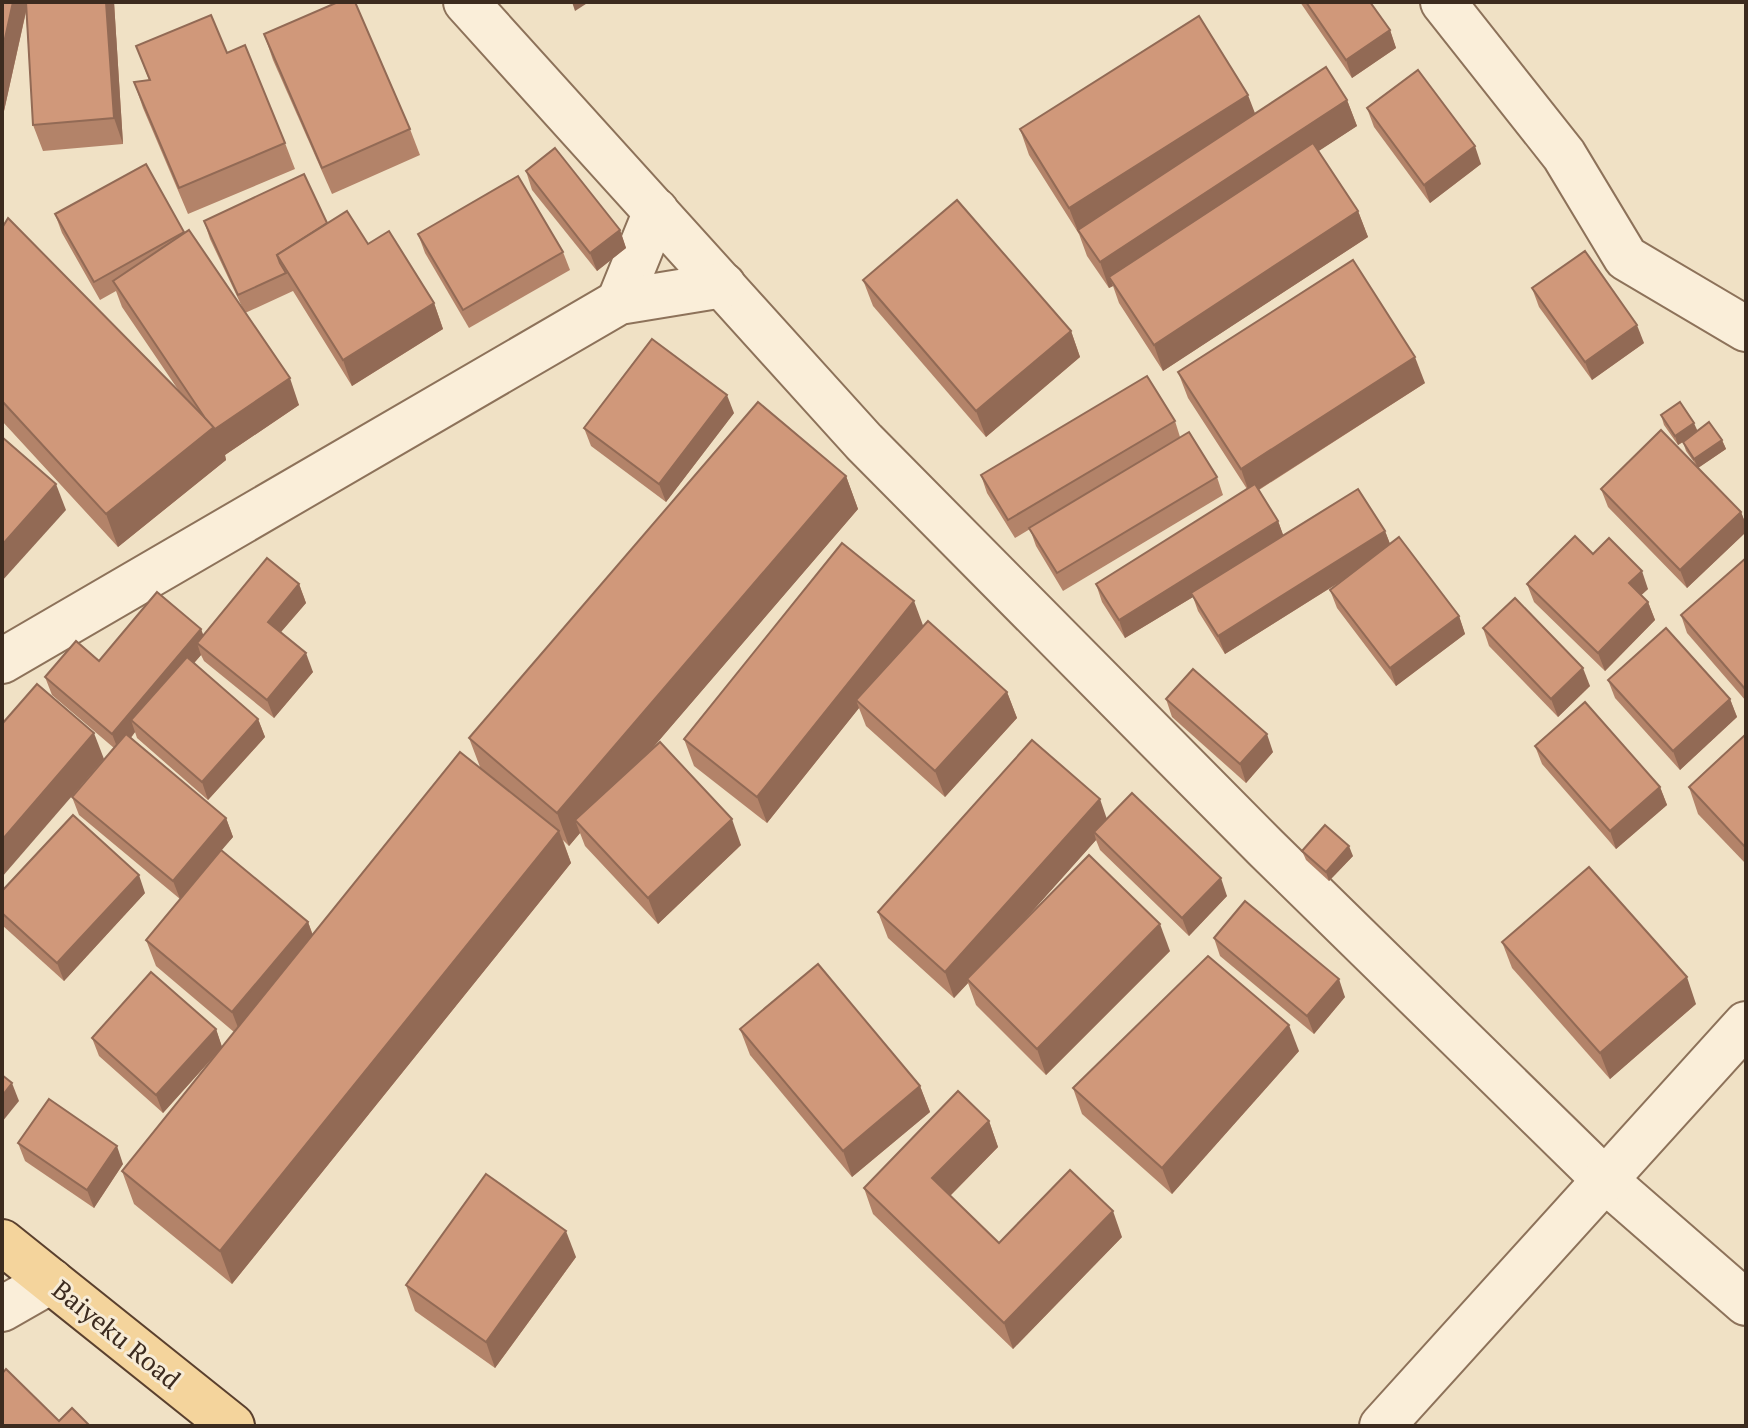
<svg xmlns="http://www.w3.org/2000/svg" width="1748" height="1428" font-family="'PT Serif',serif">
<rect width="100%" height="100%" fill="#f0e1c5"/>
<g fill="none" stroke-linecap="round" stroke-linejoin="round">
<defs>
<g id="minor">
<polyline points="466,2 864,442 1266,848 1605,1180 1746,1303"/>
<polyline points="1443,2 1564,155 1626,258 1746,329"/>
<polyline points="619,302 656,211"/>
<polyline points="2,661 619,302 723,285"/>
<polyline points="2,1309 51,1281"/>
<polyline points="1382,1426 1746,1024"/>
</g>
<polyline id="major" points="2,1242 232,1426"/>
</defs>
<use href="#minor" stroke="#8d725a" stroke-width="48"/>
<use href="#major" stroke="#5a402e" stroke-width="48"/>
<use href="#minor" stroke="#faeed9" stroke-width="44"/>
<use href="#major" stroke="#f4d49c" stroke-width="44"/>
</g>
<g fill="#b38369">
<polygon points="2,2 114,2 123,144 43,151 33,125 26,12 2,120"/>
<polygon points="1300,2 1370,2 1390,30 1396,48 1352,78"/>
<polygon points="264,34 410,129 420,155 332,194 273,60"/>
<polygon points="136,46 227,53 285,143 295,169 188,214 143,108 134,82 149,80"/>
<polygon points="1347,100 1357,126 1318,151 1358,211 1368,237 1163,371 1119,303 1113,286 1109,288 1087,256 1079,234 1029,155 1020,129 1255,113"/>
<polygon points="1367,108 1481,164 1430,203 1374,127"/>
<polygon points="526,171 620,230 626,248 597,271 532,190"/>
<polygon points="55,214 184,233 244,311 210,239 204,221 327,223 368,244 434,303 443,329 352,386 293,291 245,313 299,405 225,455 226,460 118,547 2,421 2,228 179,391 122,307 116,291 100,300 62,233"/>
<polygon points="418,234 563,252 570,270 469,328 425,253"/>
<polygon points="863,280 1071,331 1080,357 986,437 873,306"/>
<polygon points="1532,288 1644,343 1592,380 1539,307"/>
<polygon points="1178,372 1425,383 1259,490 1278,521 1283,535 1385,531 1390,544 1459,616 1465,634 1396,686 1337,608 1330,590 1343,580 1225,654 1198,611 1193,597 1125,638 1102,602 1096,584 1247,489 1188,398"/>
<polygon points="734,413 666,502 591,446 584,428"/>
<polygon points="1661,415 1697,431 1722,440 1726,449 1698,468 1741,512 1746,525 1746,532 1687,588 1608,507 1601,489 1696,465 1686,451 1683,442 1678,445 1664,425"/>
<polygon points="1175,421 1180,437 1217,477 1223,495 1063,591 1036,546 1030,529 1015,538 987,493 981,475"/>
<polygon points="846,476 858,509 649,752 741,845 658,924 585,846 580,833 569,846 563,840 571,863 232,1284 134,1204 122,1171 219,1051 163,1113 99,1056 92,1038 216,1029 222,1047 234,1032 156,966 146,940 180,899 79,815 72,797 114,748 52,695 45,677 201,629 203,636 299,584 306,603 281,632 313,672 274,718 204,661 201,655 194,663 258,719 265,737 208,800 137,738 135,732 131,738 226,818 233,837 221,850 308,922 313,935 480,767 469,738"/>
<polygon points="1593,554 1648,589 1641,595 1648,602 1655,620 1605,671 1534,602 1527,584"/>
<polygon points="1746,558 1746,701 1687,633 1681,615"/>
<polygon points="923,626 1007,692 1017,718 945,797 866,726 859,708 767,823 694,766 684,739"/>
<polygon points="1483,628 1590,686 1558,717 1489,646"/>
<polygon points="1608,680 1730,699 1737,717 1680,770 1615,698"/>
<polygon points="1166,699 1273,752 1246,783 1172,717"/>
<polygon points="1746,734 1746,864 1698,814 1689,787"/>
<polygon points="1535,746 1660,787 1667,805 1616,849 1542,764"/>
<polygon points="1107,819 1227,896 1189,936 1100,850 1096,840 1020,925 1170,951 1046,1075 976,1005 968,983 954,998 888,938 878,912"/>
<polygon points="1302,851 1353,856 1329,881 1306,860"/>
<polygon points="2,891 145,893 64,981 2,925"/>
<polygon points="1214,938 1345,997 1314,1034 1220,956"/>
<polygon points="1502,942 1696,1004 1610,1079 1512,968"/>
<polygon points="740,1029 920,1086 930,1112 852,1177 750,1055"/>
<polygon points="1299,1051 1172,1194 1082,1114 1073,1088"/>
<polygon points="989,1121 998,1147 950,1196 999,1243 1122,1237 1013,1349 873,1214 864,1188"/>
<polygon points="18,1143 123,1164 94,1208 25,1161"/>
<polygon points="576,1257 495,1368 415,1311 406,1285"/>
</g>
<g fill="#926a55">
<polygon points="13,2 28,2 2,120 2,52"/>
<polygon points="106,2 114,2 123,144 114,118"/>
<polygon points="572,2 589,2 575,11"/>
<polygon points="1390,30 1396,48 1352,78 1346,60"/>
<polygon points="1248,95 1258,121 1078,230 1079,234 1069,208"/>
<polygon points="1347,100 1357,126 1114,285 1109,277 1113,286 1109,288 1100,262"/>
<polygon points="1475,146 1481,164 1430,203 1424,185"/>
<polygon points="1358,211 1368,237 1163,371 1154,345"/>
<polygon points="620,230 626,248 597,271 590,253"/>
<polygon points="434,303 443,329 352,386 343,360"/>
<polygon points="1637,325 1644,343 1592,380 1585,362"/>
<polygon points="1071,331 1080,357 986,437 976,411"/>
<polygon points="1415,357 1425,383 1250,495 1241,469"/>
<polygon points="290,378 299,405 225,455 226,460 118,547 106,514 214,427"/>
<polygon points="727,395 734,413 666,502 659,484"/>
<polygon points="1694,423 1698,432 1678,445 1675,436"/>
<polygon points="1722,440 1726,449 1698,468 1694,459"/>
<polygon points="846,476 858,509 583,829 575,820 580,833 569,846 557,813"/>
<polygon points="56,484 66,510 2,581 2,545"/>
<polygon points="1741,512 1746,525 1746,532 1687,588 1680,570"/>
<polygon points="1278,521 1285,540 1191,593 1193,597 1125,638 1119,620"/>
<polygon points="1385,531 1392,549 1225,654 1218,636"/>
<polygon points="1642,571 1648,589 1635,601 1629,583"/>
<polygon points="299,584 306,603 274,640 268,622"/>
<polygon points="914,601 924,628 856,700 859,708 767,823 757,797"/>
<polygon points="1648,602 1655,620 1605,671 1598,653"/>
<polygon points="1459,616 1465,634 1396,686 1390,668"/>
<polygon points="201,629 208,647 197,643 201,655 139,727 131,720 135,732 119,752 112,734"/>
<polygon points="306,653 313,672 274,718 267,700"/>
<polygon points="1583,668 1590,686 1558,717 1551,699"/>
<polygon points="1007,692 1017,718 945,797 935,771"/>
<polygon points="1730,699 1737,717 1680,770 1673,751"/>
<polygon points="258,719 265,737 208,800 202,782"/>
<polygon points="94,733 104,759 2,877 2,840"/>
<polygon points="1267,734 1273,752 1246,783 1240,764"/>
<polygon points="1660,787 1667,805 1616,849 1610,831"/>
<polygon points="1100,799 1109,825 1094,832 1096,840 969,982 967,979 968,983 954,998 945,972"/>
<polygon points="226,818 233,837 180,899 173,881"/>
<polygon points="732,819 741,845 658,924 648,898"/>
<polygon points="559,831 571,863 232,1284 220,1251"/>
<polygon points="1349,846 1353,856 1329,881 1326,872"/>
<polygon points="139,875 145,893 64,981 57,963"/>
<polygon points="1221,878 1227,896 1189,936 1182,918"/>
<polygon points="308,922 317,948 242,1038 232,1012"/>
<polygon points="1160,924 1170,951 1046,1075 1037,1049"/>
<polygon points="1687,977 1696,1004 1610,1079 1600,1053"/>
<polygon points="1339,979 1345,997 1314,1034 1307,1016"/>
<polygon points="1289,1025 1299,1051 1172,1194 1162,1168"/>
<polygon points="216,1029 222,1047 163,1113 156,1095"/>
<polygon points="12,1083 19,1101 2,1122 2,1096"/>
<polygon points="920,1086 930,1112 852,1177 843,1151"/>
<polygon points="989,1121 998,1147 942,1204 932,1178"/>
<polygon points="117,1146 123,1164 94,1208 87,1190"/>
<polygon points="1113,1211 1122,1237 1013,1349 1004,1323"/>
<polygon points="566,1231 576,1257 495,1368 486,1342"/>
</g>
<g fill="#d0987a" stroke="#926a55" stroke-width="2">
<polygon points="2,2 13,2 2,52"/>
<polygon points="26,2 106,2 114,118 33,125"/>
<polygon points="338,2 355,2 410,129 322,168 264,34"/>
<polygon points="1306,2 1370,2 1390,30 1346,60"/>
<polygon points="211,15 227,53 245,45 285,143 179,188 134,82 150,80 136,46"/>
<polygon points="1199,16 1248,95 1069,208 1020,129"/>
<polygon points="1326,67 1347,100 1100,262 1078,230"/>
<polygon points="1418,70 1475,146 1424,185 1367,108"/>
<polygon points="1313,143 1358,211 1154,345 1109,277"/>
<polygon points="555,148 620,230 590,253 526,171"/>
<polygon points="146,164 184,232 94,282 55,214"/>
<polygon points="304,174 327,223 277,255 280,263 286,273 238,295 204,221"/>
<polygon points="518,176 563,252 463,310 418,234"/>
<polygon points="957,200 1071,331 976,411 863,280"/>
<polygon points="347,211 368,244 389,231 434,303 343,360 277,255"/>
<polygon points="8,218 214,427 106,514 2,401 2,228"/>
<polygon points="189,230 290,378 215,429 205,418 113,281"/>
<polygon points="1585,251 1637,325 1585,362 1532,288"/>
<polygon points="1353,260 1415,357 1241,469 1178,372"/>
<polygon points="652,339 727,395 659,484 584,428"/>
<polygon points="1147,376 1175,421 1008,520 981,475"/>
<polygon points="758,402 846,476 557,813 469,738"/>
<polygon points="1680,402 1694,423 1675,436 1661,415"/>
<polygon points="1709,422 1722,440 1694,459 1683,442"/>
<polygon points="1661,430 1741,512 1680,570 1601,489"/>
<polygon points="1189,432 1217,477 1057,573 1029,528"/>
<polygon points="2,437 56,484 2,545"/>
<polygon points="1255,484 1278,521 1119,620 1096,584"/>
<polygon points="1358,489 1385,531 1218,636 1191,593"/>
<polygon points="1575,536 1593,554 1609,538 1642,571 1629,583 1648,602 1598,653 1527,584"/>
<polygon points="1399,537 1459,616 1390,668 1330,590"/>
<polygon points="842,543 914,601 757,797 684,739"/>
<polygon points="267,558 299,584 268,622 306,653 267,700 197,643"/>
<polygon points="1746,558 1746,690 1681,615"/>
<polygon points="157,592 201,629 112,734 45,677 76,641 99,661"/>
<polygon points="1515,598 1583,668 1551,699 1483,628"/>
<polygon points="928,621 1007,692 935,771 856,700"/>
<polygon points="1666,628 1730,699 1673,751 1608,680"/>
<polygon points="187,657 258,719 202,782 131,720"/>
<polygon points="1193,669 1267,734 1240,764 1166,699"/>
<polygon points="37,684 94,733 2,840 2,724"/>
<polygon points="1585,702 1660,787 1610,831 1535,746"/>
<polygon points="126,734 226,818 173,881 72,797"/>
<polygon points="1746,734 1746,848 1689,787"/>
<polygon points="1032,740 1100,799 945,972 878,912"/>
<polygon points="660,742 732,819 648,898 575,820"/>
<polygon points="460,752 559,831 220,1251 122,1171"/>
<polygon points="1132,793 1221,878 1182,918 1094,832"/>
<polygon points="73,815 139,875 57,963 2,913 2,891"/>
<polygon points="1325,825 1349,846 1326,872 1302,851"/>
<polygon points="221,850 308,922 232,1012 146,940"/>
<polygon points="1089,855 1160,924 1037,1049 967,979"/>
<polygon points="1589,867 1687,977 1600,1053 1502,942"/>
<polygon points="1245,901 1339,979 1307,1016 1214,938"/>
<polygon points="1208,956 1289,1025 1162,1168 1073,1088"/>
<polygon points="818,964 920,1086 843,1151 740,1029"/>
<polygon points="151,972 216,1029 156,1095 92,1038"/>
<polygon points="2,1075 12,1083 2,1096"/>
<polygon points="958,1091 989,1121 932,1178 999,1243 1070,1170 1113,1211 1004,1323 864,1188"/>
<polygon points="49,1099 117,1146 87,1190 18,1143"/>
<polygon points="486,1174 566,1231 486,1342 406,1285"/>
<polygon points="6,1369 59,1421 72,1408 90,1426 2,1426 2,1374"/>
</g>
<g text-anchor="middle" dominant-baseline="central" stroke-width="6" stroke-linejoin="round" paint-order="stroke">
<g font-size="26" fill="#3c2b1f" stroke="#f7ebd5">
<text transform="translate(117 1334) rotate(39)">Baiyeku Road</text>
</g>
</g>
<rect width="1748" height="1428" fill="none" stroke="#3c2b1f" stroke-width="8"/>
</svg>
